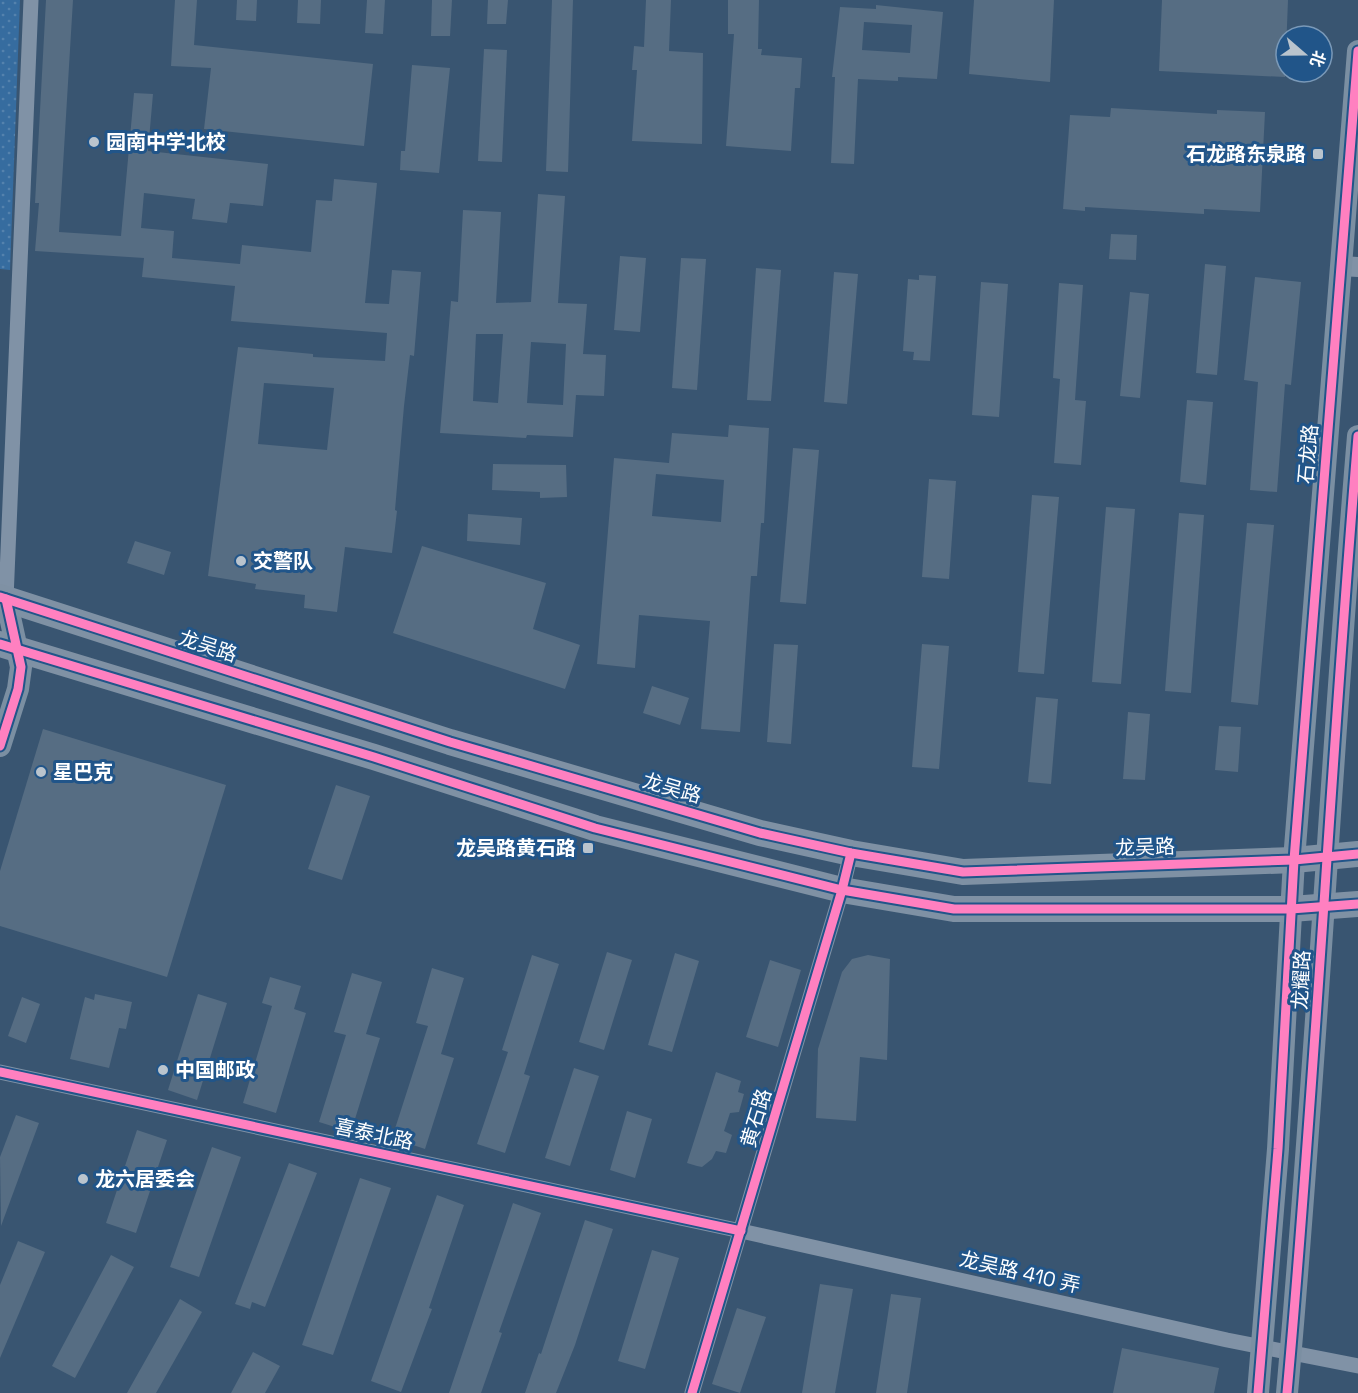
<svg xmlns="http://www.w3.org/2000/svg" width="1358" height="1393" font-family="'Space Grotesk','Noto Sans SC',sans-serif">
<defs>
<pattern id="park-dots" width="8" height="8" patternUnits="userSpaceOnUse" patternTransform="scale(1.5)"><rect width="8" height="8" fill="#366c9f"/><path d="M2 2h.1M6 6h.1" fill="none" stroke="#5482ad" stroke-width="1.8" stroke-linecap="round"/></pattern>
</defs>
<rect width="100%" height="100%" fill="#395571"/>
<polygon fill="url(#park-dots)" points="0,0 20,0 10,270 0,269"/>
<g fill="#566d83" fill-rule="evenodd">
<path d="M46,0H73L59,232L121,236L134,93L153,94L148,151L268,164L263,206L230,203L227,223L192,219L195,199L144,193L141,228L174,231L172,258L240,264L242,245L311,252L316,200L332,201L334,179L377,183L365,303L389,304L392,270L421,272L414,356L410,355L404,406L395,510L397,511L392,553L345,547L337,612L304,608L305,595L255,589L256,584L208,576L238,347L313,354V357L385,361L387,333L231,321L235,286L142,277L144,258L35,251L39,203H35ZM264,383L334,388L327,450L258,444Z"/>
<polygon points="175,0 197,0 194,45 373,64 364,146 204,129 211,68 171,66"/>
<polygon points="237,0 257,0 256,21 236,20"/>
<polygon points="298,0 321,0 320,24 297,23"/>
<polygon points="367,0 385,0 383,34 365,33"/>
<polygon points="432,0 452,0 450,36 431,36"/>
<polygon points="488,0 508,0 506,24 487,24"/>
<polygon points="552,0 573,0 568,172 546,171"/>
<polygon points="646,0 671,0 669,51 703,53 702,144 632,141 637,70 632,70 634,46 644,47"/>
<polygon points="728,0 759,0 758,49 762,49 761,55 802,58 800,88 795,88 791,151 726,146 734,34 728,34"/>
<polygon points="974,0 1054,0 1050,82 969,74"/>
<polygon points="1162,0 1288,0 1285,77 1159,71"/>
<path d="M876,5L943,12L937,79L898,77V81L858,79L854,164L831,163L835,77H832L840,7L876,9ZM864,22L912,25L910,53L862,50Z"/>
<polygon points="484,49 507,50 502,162 478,161"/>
<polygon points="412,65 450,68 439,173 400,170 401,151 405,151"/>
<polygon points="1111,108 1217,114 1217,110 1265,112 1260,212 1204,209 1204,214 1085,207 1085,211 1063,209 1070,115 1110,117"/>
<path d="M538,194L565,196L558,303L587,304L583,354L606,355L604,396L576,395L573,437L527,435L526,438L440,433L451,301L458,302L463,210L501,212L496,303L531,302ZM476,334H503L498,403L473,401ZM531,342L566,344L563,405L527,403Z"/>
<polygon points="1111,234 1137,235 1136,260 1109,259"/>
<polygon points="620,256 646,258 640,332 614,330"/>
<polygon points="681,258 706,259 697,390 672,388"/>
<polygon points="1205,264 1226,266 1217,375 1196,373"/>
<polygon points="756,268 781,270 771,401 747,400"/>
<polygon points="834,272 858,274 847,404 824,402"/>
<polygon points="919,275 936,276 930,361 913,360 914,352 903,351 908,279 919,280"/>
<polygon points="1255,277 1301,282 1291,385 1285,384 1277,492 1250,490 1258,382 1244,380"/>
<polygon points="981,282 1008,284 999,417 972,415"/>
<polygon points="1059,283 1083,285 1075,400 1086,401 1081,465 1054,463 1060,379 1053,378"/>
<polygon points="1130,292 1149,294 1140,398 1120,396"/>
<polygon points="1187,400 1213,402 1206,485 1180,482"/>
<path d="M729,425L769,428L764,523H761L757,576H751L740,732L701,729L710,621L639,615L635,668L597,664L614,458L669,463L672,433L728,437ZM656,474L724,480L721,522L652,516Z"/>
<polygon points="793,448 819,450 806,604 780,602"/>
<polygon points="493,464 566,465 567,497 540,498 540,492 492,490"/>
<polygon points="929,479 956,481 949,579 922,577"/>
<polygon points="1032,495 1059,497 1044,674 1018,672"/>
<polygon points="1106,507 1135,509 1121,684 1092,682"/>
<polygon points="1179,513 1204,515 1191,693 1165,691"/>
<polygon points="468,514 522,518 520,545 467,541"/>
<polygon points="1247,523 1274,525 1258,705 1231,702"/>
<polygon points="135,541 171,552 164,575 127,563"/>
<polygon points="422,546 546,583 533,629 580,645 565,689 393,633"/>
<polygon points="774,644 798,645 791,744 767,742"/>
<polygon points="922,644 949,646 939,769 912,767"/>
<polygon points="652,686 689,698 680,725 643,713"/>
<polygon points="1036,697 1058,699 1051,784 1028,782"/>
<polygon points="1128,712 1150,714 1145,780 1123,779"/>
<polygon points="1219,726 1241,727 1238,772 1215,770"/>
<polygon points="43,729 226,785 167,977 0,926 0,871"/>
<polygon points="336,785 370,796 342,880 308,869"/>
<polygon points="607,952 632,960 604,1050 579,1042"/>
<polygon points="675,953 699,961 672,1052 648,1045"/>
<polygon points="532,955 559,964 524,1074 530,1076 505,1153 477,1144 508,1052 502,1050"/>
<polygon points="868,955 890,959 887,1060 860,1057 856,1121 816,1118 818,1049 842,972 852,959"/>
<polygon points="770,960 801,970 778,1047 746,1037"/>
<polygon points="432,968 464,978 441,1054 454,1058 425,1149 392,1138 428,1026 416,1023"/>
<polygon points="352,973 382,982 366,1034 380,1038 351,1132 319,1122 346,1035 334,1032"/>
<polygon points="270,977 301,986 294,1009 306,1013 276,1113 243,1103 272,1006 262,1003"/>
<polygon points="95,994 132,1002 126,1029 119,1028 109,1068 70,1059 85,997 94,1000"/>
<polygon points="198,994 227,1003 197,1100 168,1090"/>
<polygon points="22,997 40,1004 26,1043 8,1036"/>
<polygon points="574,1068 599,1076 570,1166 545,1158"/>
<polygon points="716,1072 741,1081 738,1092 744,1094 739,1112 730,1113 724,1131 732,1135 726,1153 716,1151 712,1159 702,1167 697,1166 687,1163"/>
<polygon points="627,1111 652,1119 635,1178 610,1170"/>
<polygon points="16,1115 39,1123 1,1226 0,1157"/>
<polygon points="137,1130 167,1140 136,1233 106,1223"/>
<polygon points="212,1147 241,1157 199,1277 170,1267"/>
<polygon points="289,1163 317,1173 265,1307 252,1302 250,1309 235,1304"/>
<polygon points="360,1178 391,1188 333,1355 302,1345"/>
<polygon points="437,1195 464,1205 429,1308 432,1309 401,1392 371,1381"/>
<polygon points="513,1203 541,1213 499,1332 502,1333 481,1393 449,1393"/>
<polygon points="585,1220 613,1229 575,1345 556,1393 525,1393 539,1353 541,1354"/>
<polygon points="18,1241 45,1252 0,1358 0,1285"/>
<polygon points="652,1250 679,1258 645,1369 618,1361"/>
<polygon points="111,1255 134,1267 75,1378 52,1366"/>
<polygon points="820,1284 853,1289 835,1393 802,1393"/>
<polygon points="891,1294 921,1298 907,1393 876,1393"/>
<polygon points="180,1299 202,1312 156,1393 127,1393"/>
<polygon points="737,1308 766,1317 740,1393 712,1384"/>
<polygon points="1122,1348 1219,1368 1214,1393 1113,1393"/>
<polygon points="253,1352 280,1366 265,1393 231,1393"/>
</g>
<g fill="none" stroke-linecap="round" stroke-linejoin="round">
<g stroke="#8092a6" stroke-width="15">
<polyline points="6,599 31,0"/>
<polyline points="0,1072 741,1231 1227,1340 1358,1366"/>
<polyline points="692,1393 842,890 851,853"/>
</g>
<polyline stroke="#8092a6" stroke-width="20" points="1342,266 1358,267"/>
<g stroke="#7b8fa2" stroke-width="22">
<polyline points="0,746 18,689 21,667 6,599"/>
<polyline points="1258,1393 1278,1149 1294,860 1358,51"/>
<path d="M1287,1393C1316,1074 1331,755 1358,436"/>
</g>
<g stroke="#7f91a4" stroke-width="26">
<polyline points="0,597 450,742 760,833 851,853 963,872 1294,860 1358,854"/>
<polyline points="0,644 374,757 595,828 842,890 954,909 1291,909 1358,904"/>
</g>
<defs>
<g id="cycleway">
<polyline points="0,597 450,742 760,833 851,853 963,872 1294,860 1358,854"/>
<polyline points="0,644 374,757 595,828 842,890 954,909 1291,909 1358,904"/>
<polyline points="0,746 18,689 21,667 6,599"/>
<polyline points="0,1072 741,1231"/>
<polyline points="692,1393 842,890 851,853"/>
<polyline points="1258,1393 1278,1149 1294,860 1358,51"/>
<path d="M1287,1393C1316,1074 1331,755 1358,436"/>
</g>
</defs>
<use href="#cycleway" stroke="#215589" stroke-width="13"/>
<use href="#cycleway" stroke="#ff80c0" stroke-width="9"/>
</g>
<g fill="#bac4cd" stroke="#215589" stroke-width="2">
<circle cx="94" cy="142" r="6"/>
<rect x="1312" y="148" width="12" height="12" rx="3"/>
<circle cx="241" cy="561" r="6"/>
<circle cx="41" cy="772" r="6"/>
<rect x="582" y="842" width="12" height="12" rx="3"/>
<circle cx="163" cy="1070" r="6"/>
<circle cx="83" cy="1179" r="6"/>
</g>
<g text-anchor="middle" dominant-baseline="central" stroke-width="6" stroke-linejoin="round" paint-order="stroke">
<g font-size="20" font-weight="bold" fill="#fff" stroke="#215589" text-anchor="start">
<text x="106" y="142">园南中学北校</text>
<text x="1306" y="154" text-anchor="end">石龙路东泉路</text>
<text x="253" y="561">交警队</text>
<text x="53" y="772">星巴克</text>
<text x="576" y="848" text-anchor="end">龙吴路黄石路</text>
<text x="175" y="1070">中国邮政</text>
<text x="95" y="1179">龙六居委会</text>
</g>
<g font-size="20" fill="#fff" stroke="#215589">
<text transform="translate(1308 454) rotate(-85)">石龙路</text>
<text transform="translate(208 646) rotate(18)">龙吴路</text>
<text transform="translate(672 788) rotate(16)">龙吴路</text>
<text transform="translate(1145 847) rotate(-2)">龙吴路</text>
<text transform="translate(1301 980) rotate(-87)">龙耀路</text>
<text transform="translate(756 1118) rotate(-73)">黄石路</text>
<text transform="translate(374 1134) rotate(12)">喜泰北路</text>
<text transform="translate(1020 1272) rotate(13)">龙吴路 410 弄</text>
</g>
</g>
<g transform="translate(1304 54) rotate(110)"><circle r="28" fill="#215589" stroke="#7a99b8" stroke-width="1.5"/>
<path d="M0-4.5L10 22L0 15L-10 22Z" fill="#bac4cd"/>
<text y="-9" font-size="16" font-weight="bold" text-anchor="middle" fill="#ffffff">北</text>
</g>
</svg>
